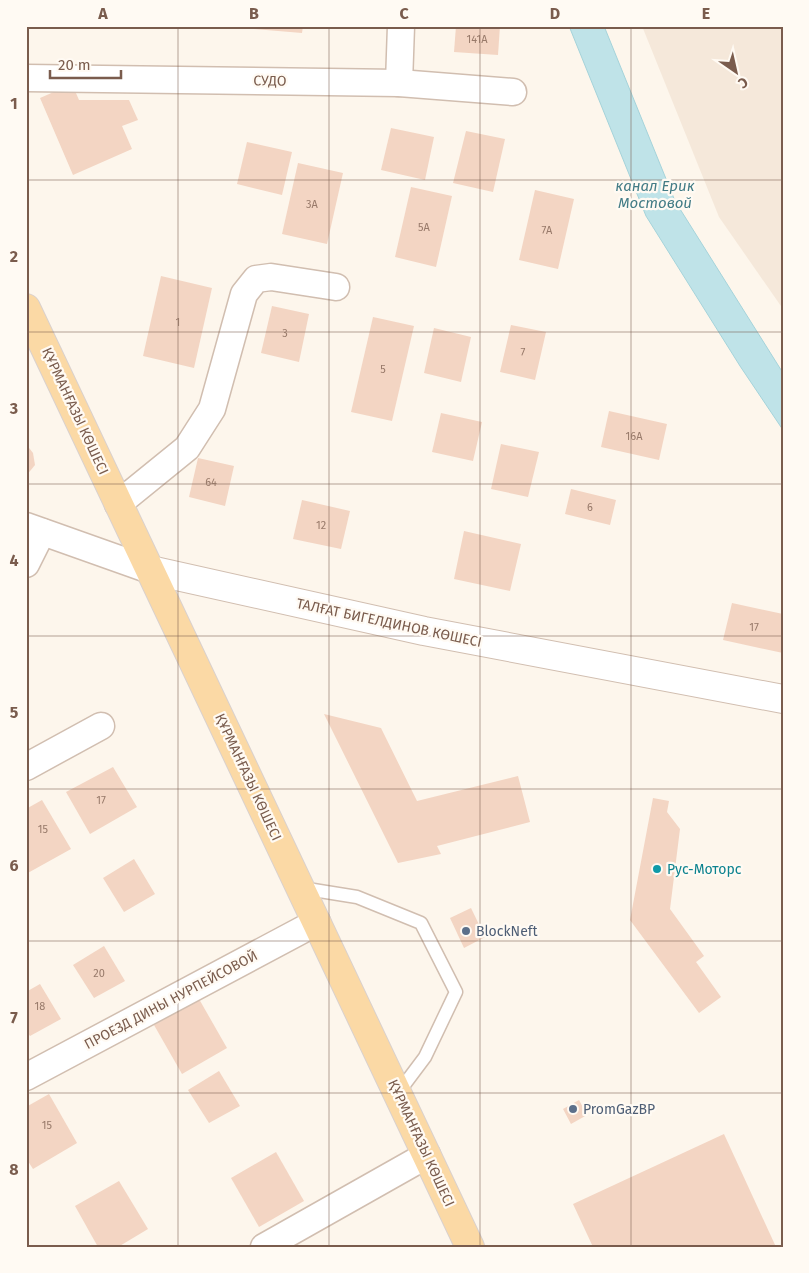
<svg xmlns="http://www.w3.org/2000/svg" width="809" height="1273" font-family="'Fira Sans',sans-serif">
<rect width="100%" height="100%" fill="#fdf6ec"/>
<polygon fill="#f5e8da" points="642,26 783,26 783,309 719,217"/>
<polygon fill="#bfe3e8" stroke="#a5d3da" points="569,26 604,26 675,201 783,373 783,430 740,366 646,216"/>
<g fill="#f3d5c3">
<polygon points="254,26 303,26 302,33 254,29"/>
<polygon points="456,26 500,26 498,55 454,52"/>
<polygon points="72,84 79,100 129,100 138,120 122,126 132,149 73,175 40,98"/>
<polygon points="391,128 434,137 425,180 381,170"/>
<polygon points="466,131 505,139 493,192 453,183"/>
<polygon points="247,142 292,152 282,195 237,184"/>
<polygon points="298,163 343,173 327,244 282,234"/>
<polygon points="411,187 452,196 436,267 395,257"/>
<polygon points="535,190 574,199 558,269 519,260"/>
<polygon points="161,276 212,288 194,368 143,356"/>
<polygon points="272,306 309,314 299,362 261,353"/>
<polygon points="373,317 414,326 392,421 351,412"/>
<polygon points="511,325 546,332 535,380 500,372"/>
<polygon points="434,328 471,337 461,382 424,373"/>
<polygon points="609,411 667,424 659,460 601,447"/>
<polygon points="441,413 482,422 473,461 432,452"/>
<polygon points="26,444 33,453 35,465 26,476"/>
<polygon points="501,444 539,452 528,497 491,489"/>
<polygon points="198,458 234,466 225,506 189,497"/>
<polygon points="571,489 616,500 610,525 565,514"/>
<polygon points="302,500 350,511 341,549 293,539"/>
<polygon points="464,531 521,544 510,591 454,579"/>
<polygon points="732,603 783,614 783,653 723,640"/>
<polygon points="324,714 381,728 417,801 518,776 530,822 437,846 441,854 398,863"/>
<polygon points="113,767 137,807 90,834 66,792"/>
<polygon points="653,798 669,801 667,812 680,829 670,909 704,956 696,962 721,997 699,1013 630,920"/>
<polygon points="42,800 71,849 26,874 26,809"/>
<polygon points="134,859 155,894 124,912 103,878"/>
<polygon points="471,908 485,937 464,948 450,918"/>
<polygon points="104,946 125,981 94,998 73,965"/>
<polygon points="40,984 61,1019 30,1036 26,1031 26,992"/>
<polygon points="199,999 227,1048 182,1074 154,1025"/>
<polygon points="219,1071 240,1106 209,1123 188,1090"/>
<polygon points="49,1094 77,1143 33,1169 26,1158 26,1107"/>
<polygon points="579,1100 587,1115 571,1124 563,1109"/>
<polygon points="724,1134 776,1247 593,1247 573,1204"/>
<polygon points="276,1152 304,1201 259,1227 231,1178"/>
<polygon points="119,1181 148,1229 118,1247 98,1247 75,1206"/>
</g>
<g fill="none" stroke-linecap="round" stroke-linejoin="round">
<defs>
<polyline id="service" points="301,888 357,897 421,923 456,992 425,1057 398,1093"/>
<g id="minor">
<polyline points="26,78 399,83 513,92"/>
<polyline points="399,83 401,26"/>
<polyline points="118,504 187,448 212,409 244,294 256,279 271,277 336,287"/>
<polyline points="26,526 150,570"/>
<polyline points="26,564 42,532"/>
<polyline points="26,767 101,726"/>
<polyline points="26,1077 317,922"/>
<polyline points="264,1247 427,1155"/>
</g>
<polyline id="tertiary" points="150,570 424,631 783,699"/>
<polyline id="primary" points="26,308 470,1247"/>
</defs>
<use href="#service" stroke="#d1beb0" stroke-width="15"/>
<use href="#minor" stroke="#d1beb0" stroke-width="29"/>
<use href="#tertiary" stroke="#d1beb0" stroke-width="30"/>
<use href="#primary" stroke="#dad1cd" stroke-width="30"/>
<use href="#service" stroke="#fff" stroke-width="12"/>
<use href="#minor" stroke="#fff" stroke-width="26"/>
<use href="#tertiary" stroke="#fff" stroke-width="28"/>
<use href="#primary" stroke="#fbd9a5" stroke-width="28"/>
</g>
<path fill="none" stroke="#7a5c4d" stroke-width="1" stroke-opacity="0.55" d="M178,26V1247M329,26V1247M480,26V1247M631,26V1247M26,180H783M26,332H783M26,484H783M26,636H783M26,789H783M26,941H783M26,1093H783"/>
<circle fill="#0f9aa8" stroke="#fffaf3" stroke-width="2" cx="657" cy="869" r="5"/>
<g fill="#5c6f8a" stroke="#fffaf3" stroke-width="2">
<circle cx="466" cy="931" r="5"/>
<circle cx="573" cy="1109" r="5"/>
</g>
<g text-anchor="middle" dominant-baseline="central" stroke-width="4.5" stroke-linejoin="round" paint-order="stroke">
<g font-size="11" fill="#987a6a">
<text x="477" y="39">141А</text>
<text x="312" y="204">3А</text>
<text x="424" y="227">5А</text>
<text x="547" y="230">7А</text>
<text x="178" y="322">1</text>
<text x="285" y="333">3</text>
<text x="523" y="352">7</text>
<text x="383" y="369">5</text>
<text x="634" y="436">16А</text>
<text x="211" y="482">64</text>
<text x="590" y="507">6</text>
<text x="321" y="525">12</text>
<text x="754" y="627">17</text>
<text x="101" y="800">17</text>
<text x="43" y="829">15</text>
<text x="99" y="973">20</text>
<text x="40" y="1006">18</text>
<text x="47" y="1125">15</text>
</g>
<g font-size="14" fill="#7a5c4d" stroke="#fffaf3">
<text transform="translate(270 81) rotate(1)">СУДО</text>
<text transform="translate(75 411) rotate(65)">ҚҰРМАНҒАЗЫ КӨШЕСІ</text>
<text transform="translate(389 623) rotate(12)">ТАЛҒАТ БИГЕЛДИНОВ КӨШЕСІ</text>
<text transform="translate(248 777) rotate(65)">ҚҰРМАНҒАЗЫ КӨШЕСІ</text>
<text transform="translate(171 1000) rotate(-28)">ПРОЕЗД ДИНЫ НУРПЕЙСОВОЙ</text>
<text transform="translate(421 1143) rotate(65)">ҚҰРМАНҒАЗЫ КӨШЕСІ</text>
</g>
<g font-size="14" fill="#0d838f" stroke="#fffaf3" text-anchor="start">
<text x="667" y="869">Рус-Моторс</text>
</g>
<g font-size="14" fill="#4e5e75" stroke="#fffaf3" text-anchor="start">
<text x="476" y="931">BlockNeft</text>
<text x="583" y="1109">PromGazBP</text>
</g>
<g font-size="15" font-style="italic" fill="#437c86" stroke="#fffaf3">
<text x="655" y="186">канал Ерик<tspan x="655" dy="17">Мостовой</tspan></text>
</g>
</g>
<rect width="809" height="1273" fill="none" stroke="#fffaf3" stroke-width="55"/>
<g transform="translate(736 72) rotate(146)" stroke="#fffaf3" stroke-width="4" paint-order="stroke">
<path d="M0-4L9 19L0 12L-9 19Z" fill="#7a5c4d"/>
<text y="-8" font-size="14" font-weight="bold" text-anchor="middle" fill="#7a5c4d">С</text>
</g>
<path d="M50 70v8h71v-8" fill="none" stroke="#7a5c4d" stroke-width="2.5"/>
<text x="58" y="70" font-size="15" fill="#7a5c4d" stroke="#fffaf3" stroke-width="4" paint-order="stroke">20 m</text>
<rect x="28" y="28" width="754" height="1218" fill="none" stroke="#7a5c4d" stroke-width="2"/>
<g font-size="16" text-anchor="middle" font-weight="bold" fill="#7a5c4d">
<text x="103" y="19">A</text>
<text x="254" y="19">B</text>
<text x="404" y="19">C</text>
<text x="555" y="19">D</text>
<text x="706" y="19">E</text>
<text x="14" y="109">1</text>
<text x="14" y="262">2</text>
<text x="14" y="414">3</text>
<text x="14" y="566">4</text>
<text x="14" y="718">5</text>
<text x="14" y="871">6</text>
<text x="14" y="1023">7</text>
<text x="14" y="1175">8</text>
</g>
</svg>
